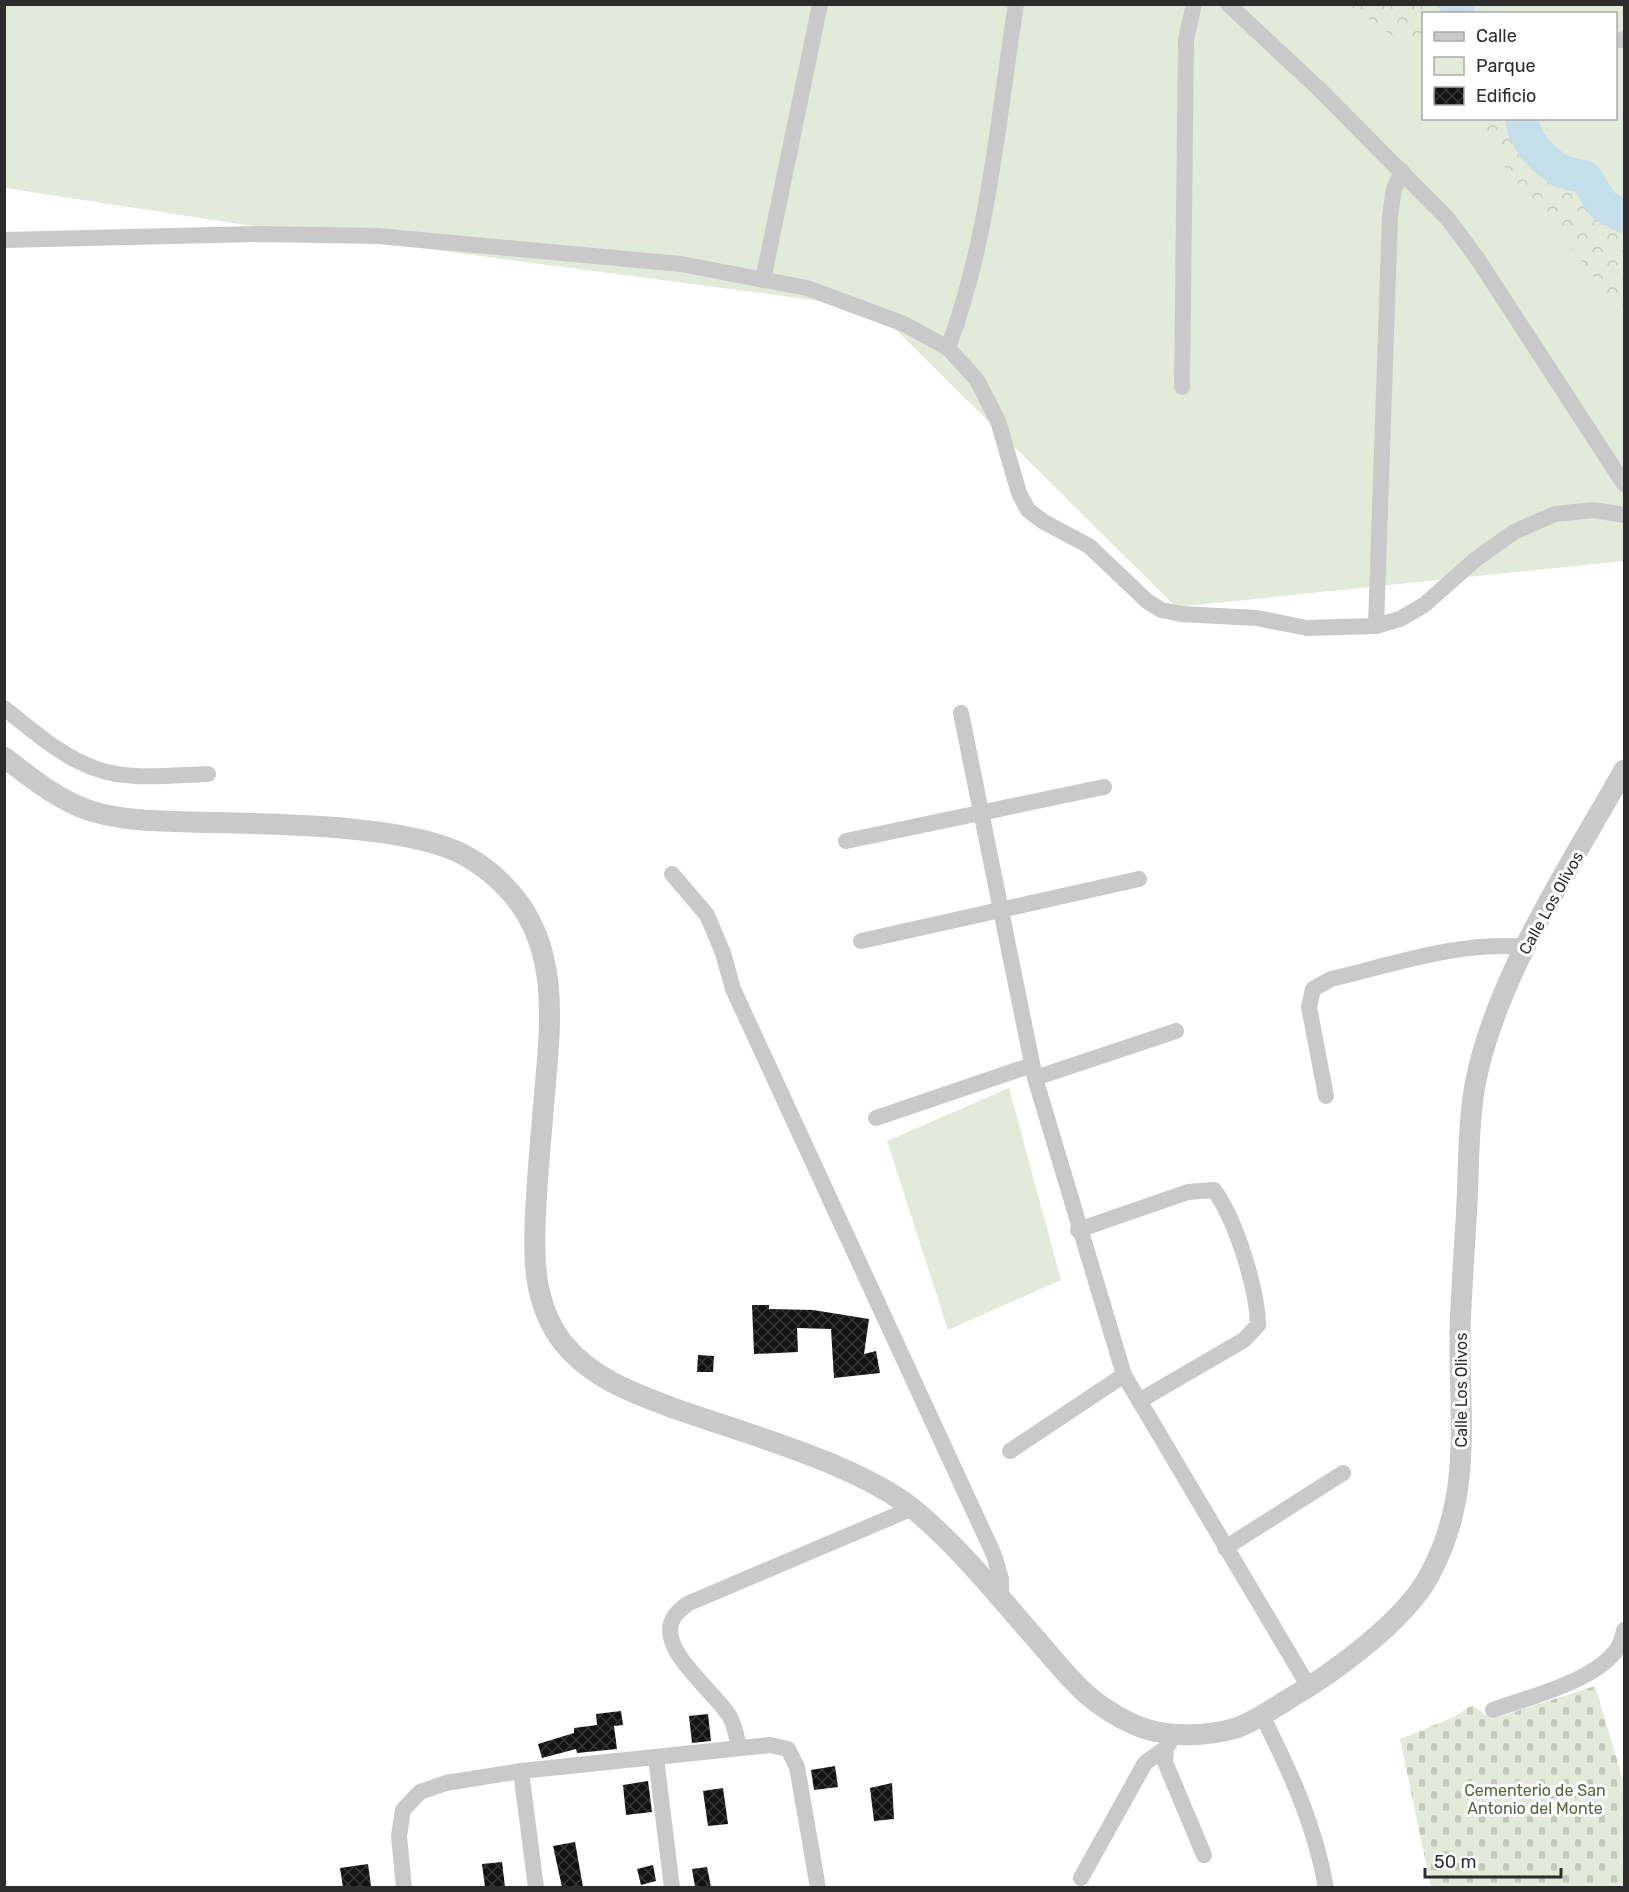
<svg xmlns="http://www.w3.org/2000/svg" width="1629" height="1892" font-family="Rubik,sans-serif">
<defs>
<pattern id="forest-crowns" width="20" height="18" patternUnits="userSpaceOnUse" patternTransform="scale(1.5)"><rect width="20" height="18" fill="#e3ead9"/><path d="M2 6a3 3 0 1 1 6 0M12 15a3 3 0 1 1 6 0" fill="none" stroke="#c3c9ba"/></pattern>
<pattern id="cemetery-stones" width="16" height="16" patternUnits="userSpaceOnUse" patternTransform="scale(1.5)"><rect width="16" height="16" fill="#e3ead9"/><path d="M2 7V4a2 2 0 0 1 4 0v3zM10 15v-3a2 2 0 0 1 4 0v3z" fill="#c3c9ba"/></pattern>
<pattern id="building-cross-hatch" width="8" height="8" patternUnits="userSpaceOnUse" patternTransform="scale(1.5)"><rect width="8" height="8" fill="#131313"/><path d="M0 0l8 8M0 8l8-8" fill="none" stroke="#363636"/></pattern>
</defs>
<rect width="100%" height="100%" fill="#fff"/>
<g fill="#e3ead9" fill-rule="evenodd">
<path d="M4,5H1624V561L1176,607L874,308L246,225L5,188ZM1424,14H1616V118H1424Z"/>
<polygon points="1009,1088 1061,1280 948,1330 887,1141"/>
</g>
<g fill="url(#forest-crowns)">
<polygon points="1348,5 1477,5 1484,13 1424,14 1423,57"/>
<polygon points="1480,119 1544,119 1553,142 1564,160 1588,161 1602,171 1606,199 1624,209 1624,314 1502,164"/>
</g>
<polygon fill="url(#cemetery-stones)" points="1595,1686 1624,1783 1624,1887 1431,1887 1400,1739 1454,1717 1472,1705 1492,1719"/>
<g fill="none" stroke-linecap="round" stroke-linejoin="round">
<g stroke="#c4dfea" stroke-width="33">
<polyline points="1455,4 1459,14"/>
<path d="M1522,118C1522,139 1544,161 1561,171C1568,174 1578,175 1585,177L1603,205L1624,217"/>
</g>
</g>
<g fill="url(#building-cross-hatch)">
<polygon points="752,1305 769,1305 769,1309 813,1310 869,1319 864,1354 876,1351 880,1373 834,1378 831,1329 797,1328 798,1352 754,1354"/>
<polygon points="698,1355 714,1356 713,1372 697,1372"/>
<polygon points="621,1711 623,1725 614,1726 617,1749 577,1753 576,1749 542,1758 538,1744 574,1733 574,1728 597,1725 596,1714"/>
<polygon points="708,1714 711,1741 692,1743 689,1716"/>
<polygon points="835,1766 838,1787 814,1790 811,1770"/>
<polygon points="648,1781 652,1812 626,1815 623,1785"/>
<polygon points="892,1783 894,1819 874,1821 870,1788"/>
<polygon points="723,1788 728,1824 708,1826 703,1791"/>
<polygon points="575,1842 583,1887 562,1887 553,1846"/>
<polygon points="502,1862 505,1887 485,1887 482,1864"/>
<polygon points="368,1864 371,1886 343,1887 340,1868"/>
<polygon points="653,1865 656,1881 641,1885 637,1869"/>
<polygon points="707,1867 711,1887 695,1887 692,1869"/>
</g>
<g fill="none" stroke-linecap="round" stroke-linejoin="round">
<g stroke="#c9c9c9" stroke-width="16">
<polyline points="1228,4 1318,88 1448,219 1477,258 1624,484"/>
<polyline points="1621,40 1624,39"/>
<polyline points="4,240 261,234 378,236 681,264 807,288 904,324 948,348 977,380 998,421 1019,493 1028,510 1044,522 1089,546 1147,601 1161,610 1181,614 1257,618 1307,628 1376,626 1400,619 1424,605 1476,559 1514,532 1555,514 1594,510 1624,515"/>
<polyline points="763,280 820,4"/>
<path d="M948,348C989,239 998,119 1016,4"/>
<polyline points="1182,387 1186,39 1194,4"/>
<polyline points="1376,626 1390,216 1394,189 1402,171"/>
<path d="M4,708C32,730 63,758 97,769C130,781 173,775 208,774"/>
<polyline points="961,713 1035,1078 1124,1375 1309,1687"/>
<polyline points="846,841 1104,787"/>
<polyline points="672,874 707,915 723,953 733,989 994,1555 1001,1579 1001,1599"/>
<polyline points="861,941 1139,879"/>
<polyline points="1035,1078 1176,1031"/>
<path d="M1326,1096L1309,1007L1313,989L1331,979C1395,964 1460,941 1526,947"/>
<polyline points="876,1118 1032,1065"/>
<path d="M1078,1230L1188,1192L1214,1190C1236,1220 1257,1288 1258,1325L1244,1340L1139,1401"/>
<polyline points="1010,1451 1124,1375"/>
<polyline points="1225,1548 1343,1473"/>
<path d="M1493,1710C1529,1697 1596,1681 1618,1648C1621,1643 1623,1635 1624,1630"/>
<path d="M1262,1715C1290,1772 1315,1824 1326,1888"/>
<polyline points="1170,1742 1166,1748 1165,1762 1204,1855"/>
<path d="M739,1748C737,1737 735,1727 730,1717C716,1692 654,1648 674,1617C677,1612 683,1608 687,1604L913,1508"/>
<polyline points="656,1758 672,1888"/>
<polyline points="521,1771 536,1888"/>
<polyline points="1081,1878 1145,1763 1166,1748"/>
<polyline points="404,1888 399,1836 403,1810 420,1792 446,1783 521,1771 770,1745 788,1749 797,1767 818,1888"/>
</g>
<path stroke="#c9c9c9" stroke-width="21" d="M4,757C31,778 58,800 91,811C124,821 158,821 192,822C262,824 408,823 466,856C482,865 499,879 511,893C559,947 551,1022 545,1088C542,1127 538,1166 536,1205C533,1254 532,1304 564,1344C593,1379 635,1394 676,1409C747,1434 861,1465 917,1512C961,1549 999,1597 1037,1640C1070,1678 1088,1704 1135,1725C1164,1738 1206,1737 1236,1728C1254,1722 1271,1710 1287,1700C1332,1674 1404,1622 1429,1576C1473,1496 1459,1419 1460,1333C1461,1290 1465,1246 1467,1202C1469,1163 1468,1124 1475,1085C1495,978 1571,865 1624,770"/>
</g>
<g text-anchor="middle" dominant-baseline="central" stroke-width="6" stroke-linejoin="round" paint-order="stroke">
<g font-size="16" fill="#2c2c2c" stroke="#fff">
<text transform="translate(1551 903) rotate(-61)">Calle Los Olivos</text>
<text transform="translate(1461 1390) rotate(-90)">Calle Los Olivos</text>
</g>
<g font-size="16" fill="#53673a" stroke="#fff">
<text x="1535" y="1790">Cementerio de San<tspan x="1535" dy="18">Antonio del Monte</tspan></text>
</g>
</g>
<rect width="1629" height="1892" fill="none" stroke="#2c2c2c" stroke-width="12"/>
<rect x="1422" y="12" width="195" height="108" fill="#ffffff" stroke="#ababab" stroke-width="1.5"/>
<rect x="1434" y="32" width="30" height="9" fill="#c9c9c9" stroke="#ababab" stroke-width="1.5"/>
<text x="1476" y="42" font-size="18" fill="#2c2c2c">Calle</text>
<rect x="1434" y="57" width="30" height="18" fill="#e3ead9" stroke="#ababab" stroke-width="1.5"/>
<text x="1476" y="72" font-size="18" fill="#2c2c2c">Parque</text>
<rect x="1434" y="87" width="30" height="18" fill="url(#building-cross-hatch)" stroke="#ababab" stroke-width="1.5"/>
<text x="1476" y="102" font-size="18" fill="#2c2c2c">Edificio</text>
<path d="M1425 1868v9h136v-9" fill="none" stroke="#2c2c2c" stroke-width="3"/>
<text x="1434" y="1868" font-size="18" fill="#2c2c2c" stroke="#ffffff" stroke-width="4.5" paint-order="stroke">50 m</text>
</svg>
